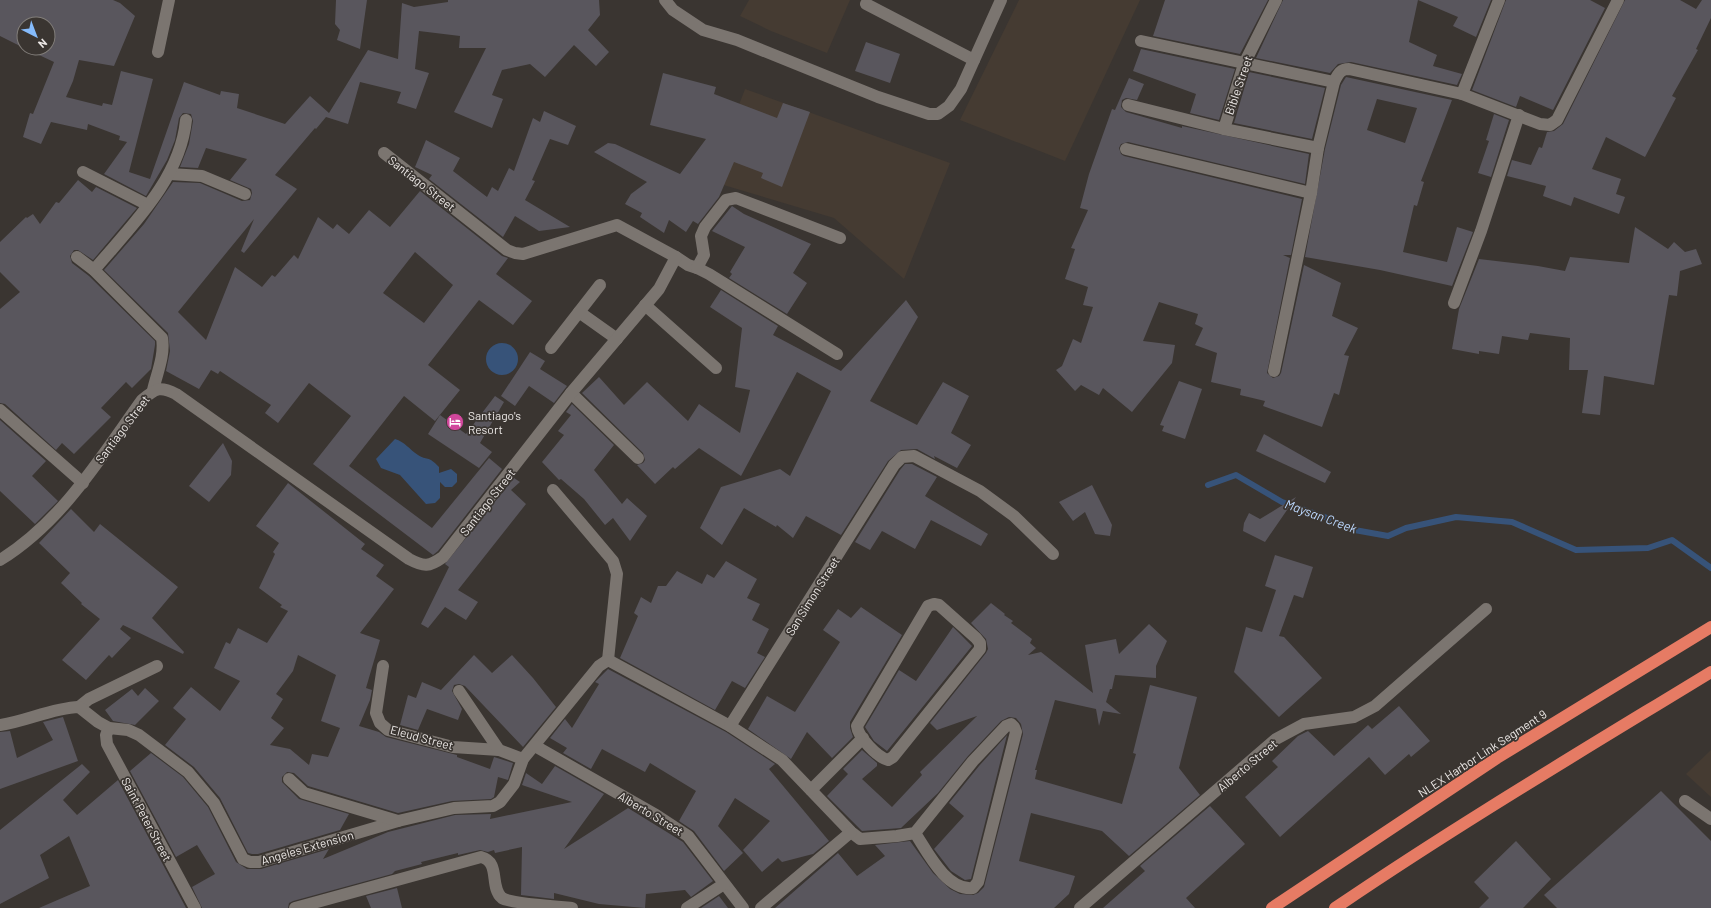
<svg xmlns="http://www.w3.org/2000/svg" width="1711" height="908" font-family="Barlow,sans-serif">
<rect width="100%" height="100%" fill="#3a3531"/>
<g fill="#453b32">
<polygon points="749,0 850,0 827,53 771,31 740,16"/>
<polygon points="1019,0 1140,0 1065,161 960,120"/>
<polygon points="745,89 950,163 904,279 834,218 710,181"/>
<polygon points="1711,750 1711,797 1686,774"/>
</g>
<g fill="#375379">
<circle cx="502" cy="359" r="16"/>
<path d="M395,439C405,442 409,449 418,455C427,461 428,455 439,467V473L451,469L457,474V482L452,487H445L440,482V498L435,503L426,504L400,475L381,468L376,459Z"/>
</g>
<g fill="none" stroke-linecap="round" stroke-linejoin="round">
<polyline stroke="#375379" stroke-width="6" points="1208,485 1236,475 1282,502 1330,519 1349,529 1388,536 1406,528 1456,517 1512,522 1576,550 1648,548 1672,540 1711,568"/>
</g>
<g fill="#59565d" fill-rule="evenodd">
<path d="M0,0H113L120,3L135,16L114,66L79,60L73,81L66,97L102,106L103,103L112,105L121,71L153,79L129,172L150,179L184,82L220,95L221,91L239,94L237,108L285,124L310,96L329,113L368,50L398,59L402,3L414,7L448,2V0H599L600,15L588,30L609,52L596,66L574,45L545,77L530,64L502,70L492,95L503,99L492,128L454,112L486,48H459L460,36L419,31L415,69L429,73L416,109L397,103L401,92L360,82L348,124L326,117L316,129L315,128L275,175L297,189L244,253L241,251L254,219L178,312L206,340L235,267L262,287L272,275L275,277L294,255L298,259L318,217L333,229L337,224L349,234L369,210L390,227L420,191L502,256L508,258L496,274L532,301L513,325L479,300L428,365L460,390L435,421L404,396L349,466L432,528L489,458L502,469L438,551L433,555L313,464L351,416L309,383L278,423L265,413L271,405L220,371L218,374L211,370L199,389L166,371L170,351L168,333L104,270L144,224L173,182L200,183L242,201L250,200L252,193L251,189L230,180L247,159L206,148L198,168L180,167L189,144L193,121L191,114L183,113L179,118L175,140L167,160L146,196L104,174L127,142L119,140L120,136L88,124L87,130L51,122L41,144L23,137L30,113L33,114L54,62L24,48H48V24H24V48L0,36ZM415,252L453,285L424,323L383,293Z"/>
<polygon points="336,0 367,0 360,49 337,40 340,30 335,24"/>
<polygon points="1165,0 1268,0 1240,54 1153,36"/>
<polygon points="1283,0 1418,0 1409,42 1437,55 1433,66 1462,74 1457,85 1351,62 1338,64 1330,73 1256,58"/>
<polygon points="1418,0 1491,0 1476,37 1453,26 1458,17"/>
<polygon points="1506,0 1590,0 1605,8 1553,110 1520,96 1516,107 1472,90"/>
<polygon points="1625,0 1680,0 1696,9 1702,0 1711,0 1711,18 1696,49 1698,50 1672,96 1676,98 1645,157 1606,137 1592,169 1621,179 1616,194 1625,197 1619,214 1574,197 1571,206 1543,196 1546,186 1507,176 1512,160 1531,165 1539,147 1542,148 1547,132 1554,131 1563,124"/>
<polygon points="866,42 900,54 890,83 855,71"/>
<polygon points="1141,49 1235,69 1219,120 1190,113 1196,94 1133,71"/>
<polygon points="1249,72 1325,88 1312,139 1234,123"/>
<polygon points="663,73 716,87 714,94 777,118 783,103 810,112 782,187 761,178 763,173 734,162 719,197 698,224 693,221 686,232 669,220 664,233 640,217 642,213 625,204 631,194 647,182 594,152 608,143 615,144 680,174 706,139 650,125"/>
<path d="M1346,77L1452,100L1421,181L1424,182L1417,206L1414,205L1403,252L1447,262L1457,227L1473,232L1452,286L1380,270L1305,257L1325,149L1341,85ZM1377,99L1417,108L1405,143L1367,130Z"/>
<polygon points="1129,78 1144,84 1137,100 1126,98 1122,100 1121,107 1126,112 1182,128 1182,126 1309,154 1305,184 1128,142 1121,144 1119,148 1121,154 1124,156 1302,199 1291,255 1283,255 1290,258 1267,373 1273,378 1279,376 1281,373 1304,265 1341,283 1332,316 1358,328 1344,355 1349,356 1339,395 1334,393 1322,427 1263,406 1265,401 1240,395 1241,389 1211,382 1217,353 1195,345 1203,328 1195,324 1198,314 1159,302 1143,341 1175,345 1172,363 1132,412 1103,388 1099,395 1081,385 1075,391 1056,370 1062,366 1073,339 1081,343 1093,307 1083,305 1088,287 1065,279 1075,249 1071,248 1088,210 1080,208 1089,174 1112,109 1115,110"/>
<polygon points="544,111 576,126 568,145 550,139 532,180 535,181 525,200 570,227 539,231 515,216 503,237 429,179 432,175 415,167 426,140 460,158 453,171 487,197 492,187 498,191 509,168 514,171 533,118 540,122"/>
<polygon points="1494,114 1509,120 1491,177 1478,173 1489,141 1486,140"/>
<polygon points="78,180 92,192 96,187 137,208 93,260 78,250 74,250 70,256 72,263 89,276 155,341 155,345 151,369 132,388 126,382 101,408 111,417 74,454 62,443 56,450 5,404 0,403 0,309 20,292 0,272 0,242 26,217 27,218 33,214 40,224 56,202 59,203"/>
<polygon points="732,206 744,214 811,244 793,273 807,283 787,314 729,278 732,274 730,272 745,247 712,231"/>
<polygon points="1635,227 1668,249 1674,242 1685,252 1696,249 1702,264 1680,271 1677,296 1669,295 1654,385 1604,376 1600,415 1582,413 1588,370 1569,370 1570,338 1530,333 1528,340 1502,336 1499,354 1479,351 1479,354 1452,349 1459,309 1479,259 1538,266 1565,271 1570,257 1629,263"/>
<polygon points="721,290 778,326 773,335 841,371 906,300 918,317 870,401 917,425 943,382 969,396 951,433 971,445 957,468 934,456 935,459 917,449 901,450 888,461 841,535 806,516 793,538 777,525 776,527 744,508 722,545 700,528 721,487 780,469 790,476 831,391 797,372 741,476 699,448 675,469 673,467 655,484 637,465 643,463 645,460 643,453 582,393 599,377 624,405 647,382 688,421 699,404 740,433 750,390 735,387 742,328 710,307"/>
<polygon points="530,352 545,361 540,369 567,386 554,403 529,386 515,406 501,396"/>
<polygon points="1179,381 1202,389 1185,439 1162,431 1164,426 1160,425"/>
<polygon points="495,396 504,402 480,443 492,452 479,468 428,434 440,415 466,434"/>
<polygon points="572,404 614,445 594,470 622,504 627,498 647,516 630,541 613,518 605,525 584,499 561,479 559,480 542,462 564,435 558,431 571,415 566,412"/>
<polygon points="0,420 46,461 32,476 58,501 35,524 0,491"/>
<polygon points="1264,434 1331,472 1325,483 1256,451"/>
<polygon points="223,443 232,461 231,475 209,502 189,486"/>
<polygon points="905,464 912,464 937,477 925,496 988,534 981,546 931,520 915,549 884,532 882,531 870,550 855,542 900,470"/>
<polygon points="514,478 520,482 511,490 526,504 458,590 478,602 466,620 445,607 428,628 421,624 449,567 445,564"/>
<path d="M288,483L365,544L361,549L384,565L376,576L394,589L360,633L380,640L366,688L372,690L370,700L359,726L379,732L386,737L457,755V757L490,769L494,757L513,763L508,780L498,777L494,797L491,799L452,801L398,813L308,786L294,773L287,772L282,777V782L299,799L349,814L340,830L258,854H252L248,853L220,798L194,767L165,745L186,719L173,708L191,687L220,711L240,681L214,668L226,642L230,644L238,628L267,643L288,611L280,607L282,605L259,588L275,554L273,552L279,543L256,526ZM298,655L336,675L321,721L340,728L328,757L312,754L309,765L290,749L270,745L284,728L271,718L283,699L276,694L293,671Z"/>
<polygon points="1092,485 1112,525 1110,536 1095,534 1085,512 1073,521 1059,502"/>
<polygon points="1296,497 1265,542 1243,531 1244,523 1249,513 1260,519"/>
<polygon points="71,509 94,532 100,524 178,587 152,618 184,652 183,654 123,625 120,629 131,638 112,658 109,655 86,680 62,660 100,619 81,604 82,603 61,583 70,573 39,543"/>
<polygon points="1275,555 1313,567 1303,598 1294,595 1279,636 1284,637 1322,678 1279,717 1234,672 1246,627 1262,632 1276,590 1265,586"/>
<polygon points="726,561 757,579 747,598 760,604 752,620 769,629 757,653 765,657 745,688 732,681 715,710 620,658 638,616 634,613 641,597 651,603 658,586 666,586 677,571 702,584 707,574 714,578"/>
<polygon points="991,603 1005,614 1004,615 1013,621 1011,623 1032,639 1030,643 1036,648 1028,655 1041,652 1093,693 1085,645 1116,639 1119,654 1149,624 1167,641 1156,666 1156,678 1115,675 1112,689 1110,689 1106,702 1121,714 1103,711 1099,726 1096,709 1055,700 1035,770 1037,770 1035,779 1122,804 1136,754 1133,753 1150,685 1197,697 1179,768 1200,795 1129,856 1102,831 1031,813 1019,861 1075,876 1069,894 1054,908 775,908 838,853 857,876 885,856 875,845 910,841 933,873 950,889 960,894 973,895 978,893 984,887 1023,734 1021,724 1016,718 1009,717 1001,721 968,756 938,793 901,828 862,831 827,796 848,774 843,769 862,750 877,763 877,766 862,779 892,807 922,775 920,772 977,716 937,730 930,723 986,653 988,649 986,639 971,623"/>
<polygon points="861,607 902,635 850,722 850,728 853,737 832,758 807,732 791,759 748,729 767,696 795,712 840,642 823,630 838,609 851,618"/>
<polygon points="953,627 972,646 887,751 874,741 865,727 899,670 916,681"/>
<polygon points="474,655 492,673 512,655 533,678 556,707 523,747 465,686 459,684 454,685 452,691 462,709 458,720 427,709 418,730 400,725 408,695 416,698 422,682 441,690"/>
<polygon points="608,669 726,732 775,764 769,769 829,841 813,854 782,862 778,858 762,872 743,850 770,821 735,798 718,826 743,853 724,871 694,831 679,821 696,791 650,763 645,772 602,749 591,769 563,753 567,748 550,738 565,719 572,728 599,684 595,682"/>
<polygon points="145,688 159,701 135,725 113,721 105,710 132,689 138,696"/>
<polygon points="1399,706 1430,741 1411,757 1409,754 1385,775 1369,757 1280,837 1245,797 1278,767 1272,761 1298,736 1308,731 1334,756 1368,725 1372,729"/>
<polygon points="63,717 78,761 0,789 0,732 10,731 17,758 53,740 43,722"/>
<polygon points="1007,735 971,879 965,880 951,871 934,849 964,816 949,803 979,766"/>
<polygon points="151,753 183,777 208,807 236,862 247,869 261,869 329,849 323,859 388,832 455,815 491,814 490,819 572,802 522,785 526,773 542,784 555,766 604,794 564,849 628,808 683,842 713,881 691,897 685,890 646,894 645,908 599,904 554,893 554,899 521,895 522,847 495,853 494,850 488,852 480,850 458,855 458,853 421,862 422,864 395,871 392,874 293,901 289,903 288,908 202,908 192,887 215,874 197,845 176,857 130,771"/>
<polygon points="82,764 90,772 63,800 77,815 118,780 186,908 39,908 90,886 69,836 40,855 49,878 0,904 0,830"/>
<polygon points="1661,791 1711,841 1711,908 1557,908 1544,895"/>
<polygon points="1210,806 1245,844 1186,898 1195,908 1103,908 1145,871 1140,866"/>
<polygon points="1516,841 1551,879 1523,908 1479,908 1489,898 1474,882"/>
<polygon points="397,888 402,908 371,908 366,896"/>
<polygon points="719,896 728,908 701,908"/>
</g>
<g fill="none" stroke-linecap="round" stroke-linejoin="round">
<g stroke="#7b7570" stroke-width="12">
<polyline points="866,4 974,60"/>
<polyline points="1141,41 1334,82"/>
<polyline points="158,52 169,0"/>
<polyline points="1462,94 1499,0"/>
<polyline points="1128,105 1224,129"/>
<polyline points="1126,149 1311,193"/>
<polyline points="676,257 688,265 697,268"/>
<polyline points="1454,303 1481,231 1519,115"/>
<polyline points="645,305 716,368"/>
<polyline points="579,312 617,339"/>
<polyline points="551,348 600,285"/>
<polyline points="837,354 709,274 697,268 704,255 701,236 705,227 726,200 736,198 840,238"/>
<path d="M1274,371L1311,193L1318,148L1334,82C1338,74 1340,69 1349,69L1462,94L1540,124L1550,125L1557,120L1618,0"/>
<polyline points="553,490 613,561 617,574 608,660"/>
<polyline points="1685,801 1711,819"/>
</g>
<g stroke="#7b7570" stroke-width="12">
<polyline points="665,0 673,10 703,30 737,40 878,97 929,114 938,114 949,106 961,89 1001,0"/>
<polyline points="1276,0 1244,64 1224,129 1318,148"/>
<polyline points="83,172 148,205"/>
<polyline points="170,174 202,176 245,194"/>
<path d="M77,257L94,270L162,338C165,355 157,373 153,390"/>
<path d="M94,270C131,226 180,180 186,120"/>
<polyline points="571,393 638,458"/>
<polyline points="0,410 83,483"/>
<path d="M0,560C62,522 101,457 142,400C156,388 160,386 176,394L409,559C424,567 429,567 443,557L571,393L659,289L676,257L617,225L523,254L515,253L507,250L384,153"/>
<path d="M934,604L939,605L976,638L980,643V649L893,757L888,760C877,757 858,737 857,726L928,606Z"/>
<polyline points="383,666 376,713 380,723 388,730 453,747 499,750 523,759"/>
<polyline points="459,691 499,750"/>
<polyline points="79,707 89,699 157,666"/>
<path d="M0,725C27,721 52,708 79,707L98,722L109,728L128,730L139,735L188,772L214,803L243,859L250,862H259L398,821L454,808L493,806L500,802L514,784L523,759L599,666L608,660L730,726L782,760L851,832L860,839L897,836L915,833L973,761L1006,726L1011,724L1014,727L1016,732L978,882L973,888C946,891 927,851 915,833"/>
<polyline points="730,726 894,465 902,457 914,456 980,491 1014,516 1053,554"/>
<polyline points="109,728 106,735 107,744 195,908"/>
<polyline points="535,746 656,815 688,836 743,908"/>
<polyline points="289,779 304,793 398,821"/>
<polyline points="811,790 863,738"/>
<path d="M295,908L481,857C501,862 489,887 502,898C509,903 560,907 572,908"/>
<polyline points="687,908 724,884"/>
<polyline points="761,908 851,832"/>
<polyline points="1080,908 1276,739 1304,724 1354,717 1375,706 1486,609"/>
</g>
<g stroke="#e67b64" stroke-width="12">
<polyline points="1272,908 1497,758 1711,627"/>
<path d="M1335,908C1457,825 1585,749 1711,672"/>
</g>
</g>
<defs>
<symbol id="hotel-disc" viewBox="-11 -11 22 22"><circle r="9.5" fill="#d1479c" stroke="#3a3531"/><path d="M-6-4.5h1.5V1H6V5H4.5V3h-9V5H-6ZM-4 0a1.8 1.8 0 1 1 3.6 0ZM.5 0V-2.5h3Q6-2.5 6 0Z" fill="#fff"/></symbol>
</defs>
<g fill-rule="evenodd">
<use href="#hotel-disc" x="445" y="412" width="20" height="20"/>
</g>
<g text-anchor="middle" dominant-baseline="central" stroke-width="3.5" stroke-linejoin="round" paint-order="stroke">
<g font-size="12" fill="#ece8e6" stroke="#3a3531">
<text transform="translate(1238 85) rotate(-71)">Bible Street</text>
<text transform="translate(422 183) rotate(38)">Santiago Street</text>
<text transform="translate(122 429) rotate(-53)">Santiago Street</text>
<text transform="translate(487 502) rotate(-52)">Santiago Street</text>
<text transform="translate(812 596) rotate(-58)">San Simon Street</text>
<text transform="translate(422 737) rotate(15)">Eleud Street</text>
<text transform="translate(1482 753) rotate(-33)">NLEX Harbor Link Segment 9</text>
<text transform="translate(1247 765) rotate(-40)">Alberto Street</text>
<text transform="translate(651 813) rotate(31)">Alberto Street</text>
<text transform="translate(147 819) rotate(62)">Saint Peter Street</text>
<text transform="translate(307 847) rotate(-16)">Angeles Extension</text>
</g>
<g font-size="12" fill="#ece8e6" stroke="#3a3531" text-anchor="start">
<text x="468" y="415">Santiago's<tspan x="468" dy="14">Resort</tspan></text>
</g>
<g font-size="13" font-style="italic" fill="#bdd9ff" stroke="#3a3531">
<text transform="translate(1321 516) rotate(20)">Maysan Creek</text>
</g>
</g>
<g transform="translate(36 36) rotate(138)"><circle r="19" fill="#3a3531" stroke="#817d79"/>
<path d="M0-3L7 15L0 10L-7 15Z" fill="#85bbfb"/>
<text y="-6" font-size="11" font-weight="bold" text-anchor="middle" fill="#ece8e6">N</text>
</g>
</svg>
